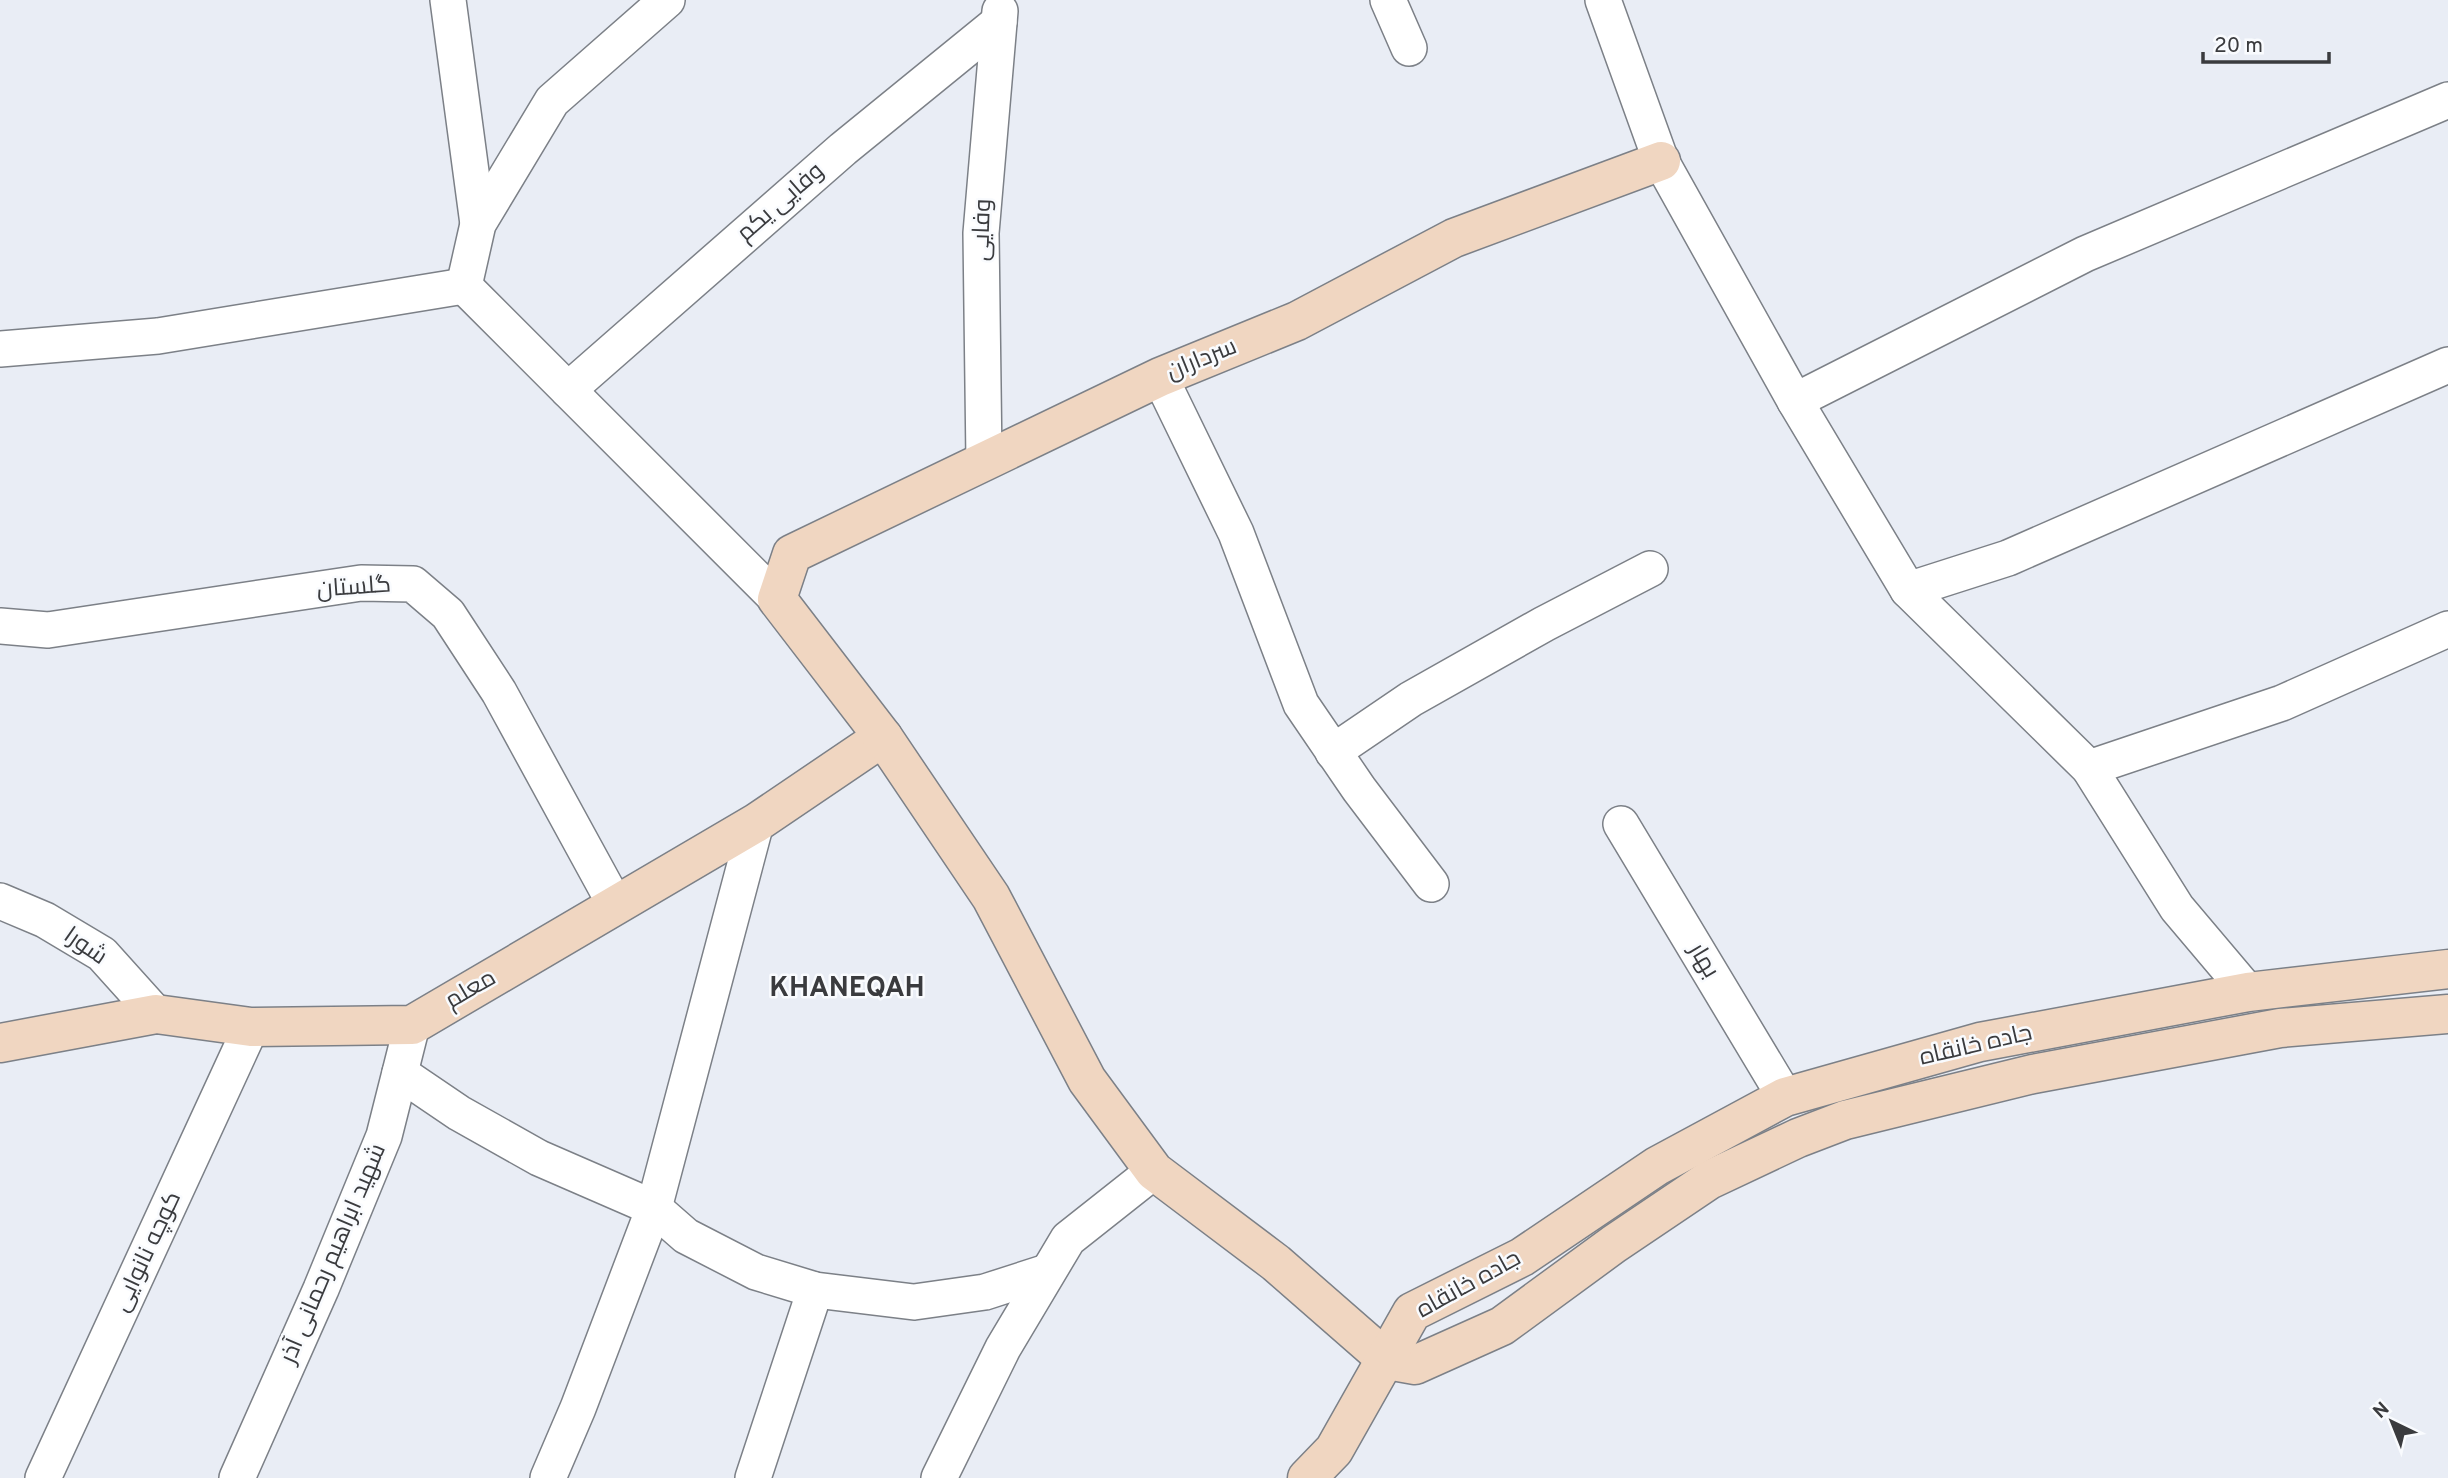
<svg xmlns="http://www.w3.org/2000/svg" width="2448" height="1478" font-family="Overpass,Cairo,sans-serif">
<rect width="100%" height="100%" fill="#e9edf5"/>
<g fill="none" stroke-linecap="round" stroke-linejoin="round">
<defs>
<g id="street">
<polyline points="448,0 478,224"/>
<polyline points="1388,0 1409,48"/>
<polyline points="1603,0 1661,161 1795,401 1908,590 2089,768 2177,908 2248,992"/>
<polyline points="464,286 777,599"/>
<polyline points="464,286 478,224 552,101 667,0"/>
<polyline points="0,349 158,336 464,286"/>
<polyline points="1160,377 1236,533 1301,704 1359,789 1431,884"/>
<polyline points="568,390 843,149 999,22"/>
<polyline points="1795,401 2085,254 2448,100"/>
<polyline points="984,461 981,233 1000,11"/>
<polyline points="1908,590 2008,558 2448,365"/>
<polyline points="0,626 48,630 361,583 413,584 448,614 499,692 616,906"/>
<polyline points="1333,752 1411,699 1544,624 1650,569"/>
<polyline points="2089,768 2282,703 2448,629"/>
<polyline points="1621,824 1785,1097"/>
<polyline points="0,901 45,920 102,954 156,1014"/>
<polyline points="400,1073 459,1113 539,1158 654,1208 686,1236 756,1272 815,1290 914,1302 985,1292 1047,1272"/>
<polyline points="43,1478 251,1027"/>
<polyline points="237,1478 321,1289 384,1136 412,1025"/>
<polyline points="548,1478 578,1408 654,1208 756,823"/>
<polyline points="753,1478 815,1290"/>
<polyline points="939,1478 1003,1348 1068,1239 1154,1171"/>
</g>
<g id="secondary">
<polyline points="0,1043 156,1014 251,1027 412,1025 756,823 883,737"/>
<polyline points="1387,1360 1276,1263 1154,1171 1087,1080 991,897 883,737 777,599 792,554 1160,377 1297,321 1454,238 1661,161"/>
<polyline points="1387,1360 1415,1365 1502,1326 1614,1244 1709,1180 1798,1138 1845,1120 2033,1074 2280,1028 2448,1014"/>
<polyline points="1307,1478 1334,1450 1412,1312 1522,1257 1657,1166 1785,1097 1980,1042 2248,992 2448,969"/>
</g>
</defs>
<use href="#street" stroke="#7c8087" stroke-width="38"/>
<use href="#secondary" stroke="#7c8087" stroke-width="41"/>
<use href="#street" stroke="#fff" stroke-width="35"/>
<use href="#secondary" stroke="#f0d6c1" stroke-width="38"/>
</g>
<g text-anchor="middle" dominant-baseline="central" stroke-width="5" stroke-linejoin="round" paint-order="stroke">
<g font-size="24" fill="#3a3b3e" stroke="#f9fbfe">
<text transform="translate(781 203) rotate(-41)">وفایی یکم</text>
<text transform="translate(983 230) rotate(-88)">وفایی</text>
<text transform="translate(1202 360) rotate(-22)">سرداران</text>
<text transform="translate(354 588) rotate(-4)">گلستان</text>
<text transform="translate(85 947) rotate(35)">شورا</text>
<text transform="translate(1703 961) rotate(59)">بهار</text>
<text transform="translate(471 990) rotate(-30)">معلم</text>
<text transform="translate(1976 1046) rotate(-13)">جاده خانقاه</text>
<text transform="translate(148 1252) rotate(-65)">کوچه نانوایی</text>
<text transform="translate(334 1254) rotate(-67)">شهید ابراهیم رحمانی آذر</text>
<text transform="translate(1469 1285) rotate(-29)">جاده خانقاه</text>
</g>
<g font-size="28" font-weight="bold" fill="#3a3b3e" stroke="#f9fbfe">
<text x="847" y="989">KHANEQAH</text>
</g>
</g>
<g transform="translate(2392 1422) rotate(317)" stroke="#f9fbfe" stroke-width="5" paint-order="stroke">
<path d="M0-5L12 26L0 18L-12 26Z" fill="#3a3b3e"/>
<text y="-10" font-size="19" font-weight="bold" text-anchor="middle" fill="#3a3b3e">N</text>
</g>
<path d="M2203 52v10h126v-10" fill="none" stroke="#3a3b3e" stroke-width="3.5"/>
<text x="2214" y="52" font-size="21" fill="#3a3b3e" stroke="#f9fbfe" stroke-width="5" paint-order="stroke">20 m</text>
</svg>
